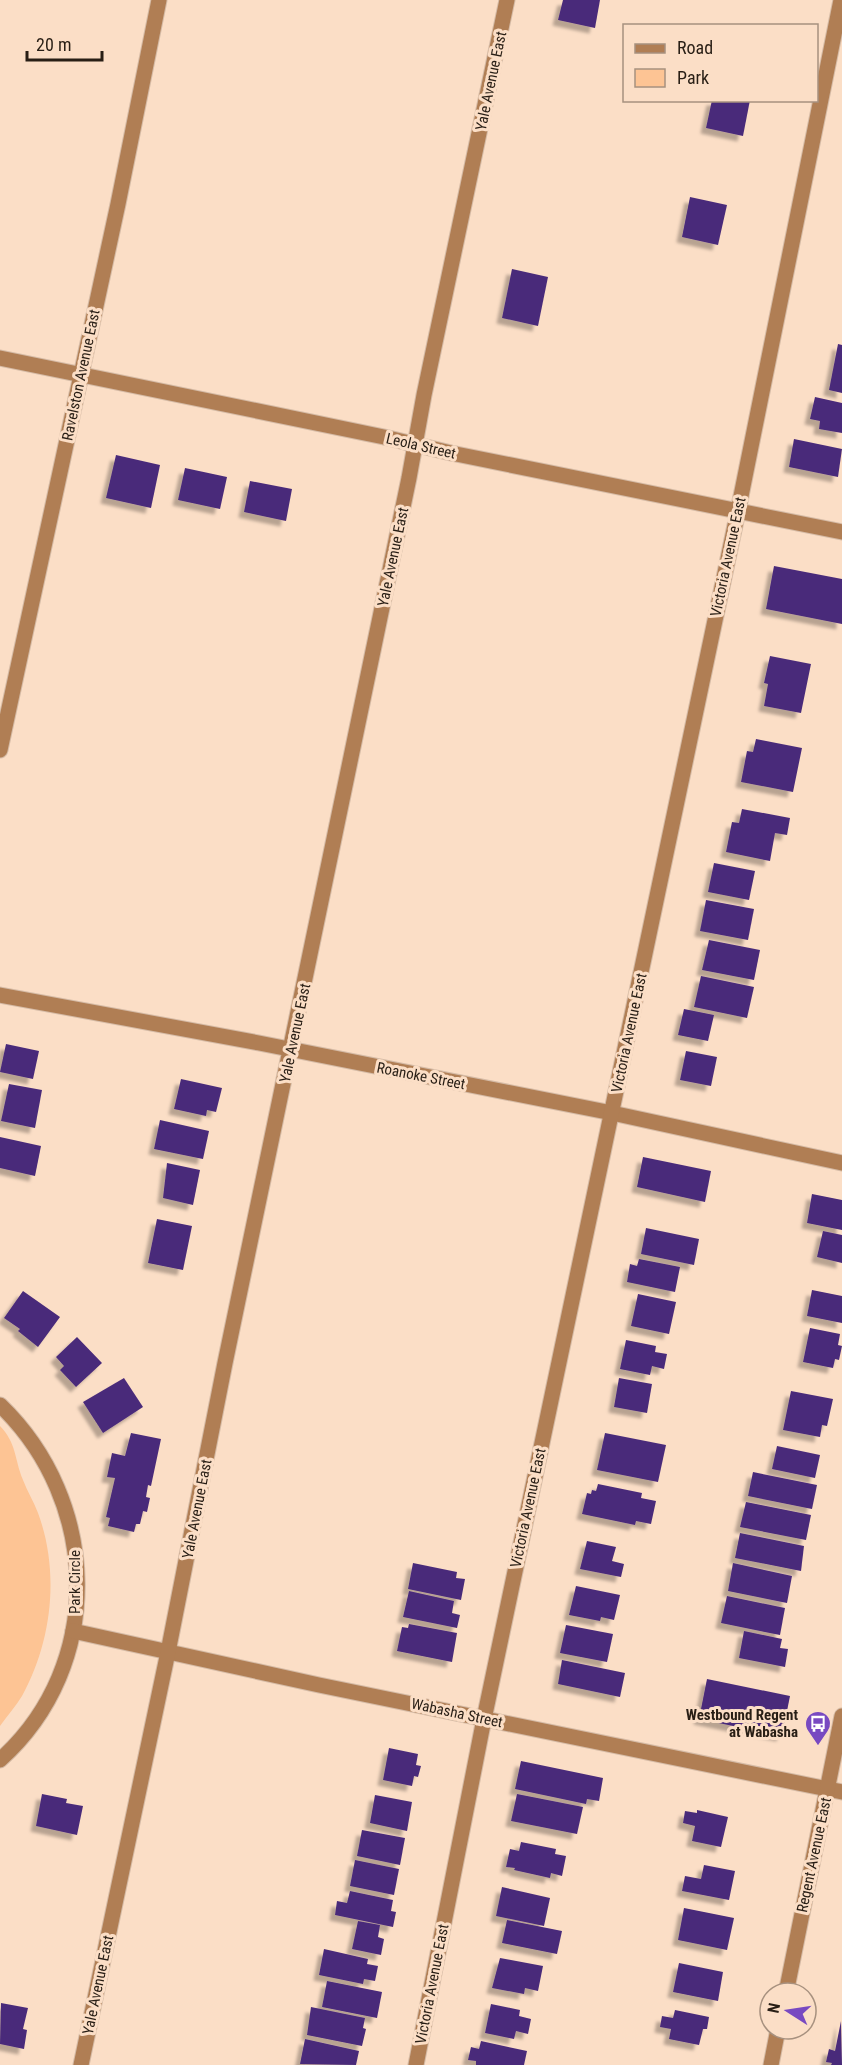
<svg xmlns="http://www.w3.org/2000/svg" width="842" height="2065" font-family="'Roboto Condensed',sans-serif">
<defs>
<filter id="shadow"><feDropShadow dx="-5.5" dy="5.5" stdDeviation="1.5" flood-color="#0004"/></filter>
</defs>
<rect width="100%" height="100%" fill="#fbdec6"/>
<path fill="#fdc494" d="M0,1426C17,1444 14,1458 23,1480C27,1491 34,1502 38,1513C60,1572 52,1642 22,1696C16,1706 7,1716 0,1726Z"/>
<g fill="#4a2b7a" filter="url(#shadow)">
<polygon points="563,0 600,0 595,28 558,20"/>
<polygon points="712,100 750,100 743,136 706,128"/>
<polygon points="690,197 727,205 718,245 682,237"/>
<polygon points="512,269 548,277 538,326 502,318"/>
<polygon points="838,344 842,345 842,393 829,390"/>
<polygon points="815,397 842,403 842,433 819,429 820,421 810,419"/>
<polygon points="794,439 842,449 838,477 789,467"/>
<polygon points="116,455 160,465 151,508 106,498"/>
<polygon points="185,468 227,477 220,509 178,500"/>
<polygon points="250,481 292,489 286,521 244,512"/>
<polygon points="774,566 842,579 842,624 766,609"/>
<polygon points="770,656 811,664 801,713 764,706 768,684 764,683"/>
<polygon points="756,739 802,748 793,792 741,782 747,751 753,752"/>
<polygon points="742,809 790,818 787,835 775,833 770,861 726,852 732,822 739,823"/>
<polygon points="714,863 755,871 749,900 708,892"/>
<polygon points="706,900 754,909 748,940 700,931"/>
<polygon points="709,940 760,950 754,980 702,970"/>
<polygon points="701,976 754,987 747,1018 694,1007"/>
<polygon points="684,1009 714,1015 708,1041 678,1035"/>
<polygon points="6,1044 39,1051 33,1079 0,1072"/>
<polygon points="686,1051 717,1057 711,1086 680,1080"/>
<polygon points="181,1079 222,1088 216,1112 207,1110 206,1116 174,1109"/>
<polygon points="9,1084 42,1090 35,1128 1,1121"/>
<polygon points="160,1120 209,1131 203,1159 154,1149"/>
<polygon points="0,1137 41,1146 35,1176 0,1168"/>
<polygon points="643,1157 711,1171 705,1202 637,1187"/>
<polygon points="167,1163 200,1170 193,1205 163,1198"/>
<polygon points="812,1194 842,1200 842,1230 807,1223"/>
<polygon points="157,1219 192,1226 183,1270 148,1263"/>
<polygon points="646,1228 699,1239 694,1265 641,1254"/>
<polygon points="823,1231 842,1235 842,1263 817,1257"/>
<polygon points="639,1259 680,1267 675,1292 627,1282 630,1264 637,1266"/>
<polygon points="812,1290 842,1296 842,1323 807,1316"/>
<polygon points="23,1291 60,1317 38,1347 18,1331 20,1329 4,1318"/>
<polygon points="638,1294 676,1302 669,1334 631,1326"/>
<polygon points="810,1328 840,1334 838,1345 842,1346 839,1360 835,1359 833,1368 803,1362"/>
<polygon points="77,1337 102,1363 76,1387 60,1370 64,1366 56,1357"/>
<polygon points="626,1340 656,1346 655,1352 667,1354 664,1369 652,1366 650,1375 620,1369"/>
<polygon points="124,1378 143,1407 103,1433 83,1402"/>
<polygon points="619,1378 652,1384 647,1413 614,1407"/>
<polygon points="791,1391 833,1399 827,1426 822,1425 820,1437 783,1430"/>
<polygon points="131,1433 161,1439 151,1486 148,1485 146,1497 150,1498 147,1512 143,1511 140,1524 136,1524 134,1532 108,1526 110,1518 106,1517 115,1478 107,1477 112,1453 125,1456"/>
<polygon points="605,1433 666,1445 658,1482 597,1470"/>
<polygon points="777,1446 820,1455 815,1478 772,1469"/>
<polygon points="753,1472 817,1485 812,1509 748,1496"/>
<polygon points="598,1484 642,1493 641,1498 656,1501 651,1524 636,1521 635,1525 582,1514 587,1493 591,1494 592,1490 596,1491"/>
<polygon points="746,1502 811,1515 806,1540 740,1527"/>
<polygon points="740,1533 804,1546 801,1571 735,1558"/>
<polygon points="587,1541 616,1547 612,1561 624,1564 621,1577 580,1569"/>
<polygon points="413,1563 457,1572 456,1578 465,1579 461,1600 408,1589"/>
<polygon points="733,1563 792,1576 787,1603 728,1591"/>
<polygon points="576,1586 620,1595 614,1620 601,1617 600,1621 569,1615"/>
<polygon points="409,1591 454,1601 452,1613 460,1615 457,1628 403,1617"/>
<polygon points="727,1596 785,1608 780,1635 721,1623"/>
<polygon points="409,1624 457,1633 452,1662 397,1651 402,1627 408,1628"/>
<polygon points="566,1625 613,1634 607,1662 560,1653"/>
<polygon points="744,1631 782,1639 780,1648 788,1649 785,1667 739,1658"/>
<polygon points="562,1660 625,1673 620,1697 558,1684"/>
<polygon points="707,1679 790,1696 782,1736 699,1719"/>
<polygon points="389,1748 418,1754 416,1765 421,1766 418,1777 414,1776 412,1786 383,1780"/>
<polygon points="521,1761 603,1778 599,1801 587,1799 586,1804 515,1789"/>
<polygon points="42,1794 67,1799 66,1803 83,1806 77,1835 36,1826"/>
<polygon points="517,1794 583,1807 577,1834 511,1821"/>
<polygon points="375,1795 412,1802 407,1831 370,1823"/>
<polygon points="697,1810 728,1817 721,1847 692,1841 695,1826 683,1823 685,1811 697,1813"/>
<polygon points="362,1830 405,1838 400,1865 357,1856"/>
<polygon points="521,1842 556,1849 555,1854 566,1856 562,1876 551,1873 550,1878 514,1870 515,1868 506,1867 510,1849 519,1851"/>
<polygon points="355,1860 399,1869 394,1895 350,1886"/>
<polygon points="704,1865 735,1871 729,1900 682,1891 685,1876 701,1879"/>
<polygon points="502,1887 550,1898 544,1926 496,1916"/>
<polygon points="350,1891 393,1900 391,1911 396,1912 393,1927 335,1915 337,1901 347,1903"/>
<polygon points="684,1908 734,1918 727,1950 678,1940"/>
<polygon points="507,1920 562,1931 557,1954 502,1943"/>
<polygon points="358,1921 380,1925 378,1937 384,1939 381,1955 352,1949"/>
<polygon points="324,1949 368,1959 367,1964 378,1966 375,1981 364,1979 363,1984 319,1975"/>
<polygon points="500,1958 543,1966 538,1991 525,1988 524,1994 492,1988"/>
<polygon points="679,1963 723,1972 718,2001 673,1992"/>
<polygon points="327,1981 382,1992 377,2018 322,2007"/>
<polygon points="1,2003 28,2008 23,2029 27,2030 24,2049 0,2044"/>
<polygon points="491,2004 520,2010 519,2016 531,2019 528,2034 516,2031 514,2039 485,2033"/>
<polygon points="311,2007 365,2018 363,2028 366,2029 362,2046 307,2035"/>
<polygon points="675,2010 709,2017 707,2029 703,2029 699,2045 669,2039 671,2029 660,2027 662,2016 673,2018"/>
<polygon points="841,2021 842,2065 831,2065 832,2063 826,2062 829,2049 835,2051"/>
<polygon points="305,2039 359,2051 356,2065 300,2064"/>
<polygon points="481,2041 527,2051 524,2065 476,2065 476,2061 468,2060 471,2047 479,2049"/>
</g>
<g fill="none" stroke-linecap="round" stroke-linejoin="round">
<defs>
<g id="minor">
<polyline points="0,358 384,437 451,453 842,532"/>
<polyline points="0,750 118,204 159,0"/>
<polyline points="0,995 259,1043 612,1113 842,1163"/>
<path d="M0,1405C100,1501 106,1665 0,1760"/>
<polyline points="73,1631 319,1685 842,1792"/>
<polyline points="786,1993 842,1716"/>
<polyline points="81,2065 168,1652 225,1363 409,478 424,395 507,0"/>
<polyline points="416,2065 484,1719 738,511 841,0"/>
<polyline points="771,2065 778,2029"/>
</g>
</defs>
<use href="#minor" stroke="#d5bba6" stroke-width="17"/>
<use href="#minor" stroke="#b07e54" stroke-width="15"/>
</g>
<defs>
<symbol id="bus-pin" viewBox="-11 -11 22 30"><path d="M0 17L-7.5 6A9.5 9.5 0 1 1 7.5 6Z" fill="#7849c1" stroke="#fbdec6"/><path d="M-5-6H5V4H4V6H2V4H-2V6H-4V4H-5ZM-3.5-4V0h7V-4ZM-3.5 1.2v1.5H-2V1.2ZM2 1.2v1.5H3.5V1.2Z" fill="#fff"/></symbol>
</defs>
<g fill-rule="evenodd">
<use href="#bus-pin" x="803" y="1709" width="30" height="40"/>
</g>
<g text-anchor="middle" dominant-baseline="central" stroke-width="6" stroke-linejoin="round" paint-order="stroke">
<g font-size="15" fill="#281e15" stroke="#fbdec6">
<text transform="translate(491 81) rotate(-78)">Yale Avenue East</text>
<text transform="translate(81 375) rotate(-78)">Ravelston Avenue East</text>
<text transform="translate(421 446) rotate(13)">Leola Street</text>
<text transform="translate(393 557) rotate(-78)">Yale Avenue East</text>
<text transform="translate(728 557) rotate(-78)">Victoria Avenue East</text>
<text transform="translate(295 1033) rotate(-78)">Yale Avenue East</text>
<text transform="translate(629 1033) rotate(-78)">Victoria Avenue East</text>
<text transform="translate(421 1076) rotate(11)">Roanoke Street</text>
<text transform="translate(528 1508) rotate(-78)">Victoria Avenue East</text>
<text transform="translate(197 1509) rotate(-79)">Yale Avenue East</text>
<text transform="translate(75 1582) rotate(-90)">Park Circle</text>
<text transform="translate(457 1713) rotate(12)">Wabasha Street</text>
<text transform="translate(814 1855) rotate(-78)">Regent Avenue East</text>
<text transform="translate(432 1984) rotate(-79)">Victoria Avenue East</text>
<text transform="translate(98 1985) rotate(-78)">Yale Avenue East</text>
</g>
<g font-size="15" font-weight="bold" fill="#281e15" stroke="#fbdec6" text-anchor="end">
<text x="798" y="1715">Westbound Regent<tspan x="798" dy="17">at Wabasha</tspan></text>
</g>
</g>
<rect x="623" y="24" width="195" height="78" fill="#fbdec6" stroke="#a7917f" stroke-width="1.5"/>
<rect x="635" y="44" width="30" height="9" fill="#b07e54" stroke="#a7917f" stroke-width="1.5"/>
<text x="677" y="54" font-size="18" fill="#281e15">Road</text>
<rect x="635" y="69" width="30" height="18" fill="#fdc494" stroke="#a7917f" stroke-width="1.5"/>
<text x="677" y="84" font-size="18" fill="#281e15">Park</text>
<g transform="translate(788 2011) rotate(282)"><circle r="28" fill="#fbdec6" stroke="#a7917f" stroke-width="1.5"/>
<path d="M0-4.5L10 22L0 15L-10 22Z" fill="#7849c1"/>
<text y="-9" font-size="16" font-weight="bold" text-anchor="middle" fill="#281e15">N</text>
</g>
<path d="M27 51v9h75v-9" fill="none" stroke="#281e15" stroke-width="3"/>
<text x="36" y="51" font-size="18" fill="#281e15" stroke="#fbdec6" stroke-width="4.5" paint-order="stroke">20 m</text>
</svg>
